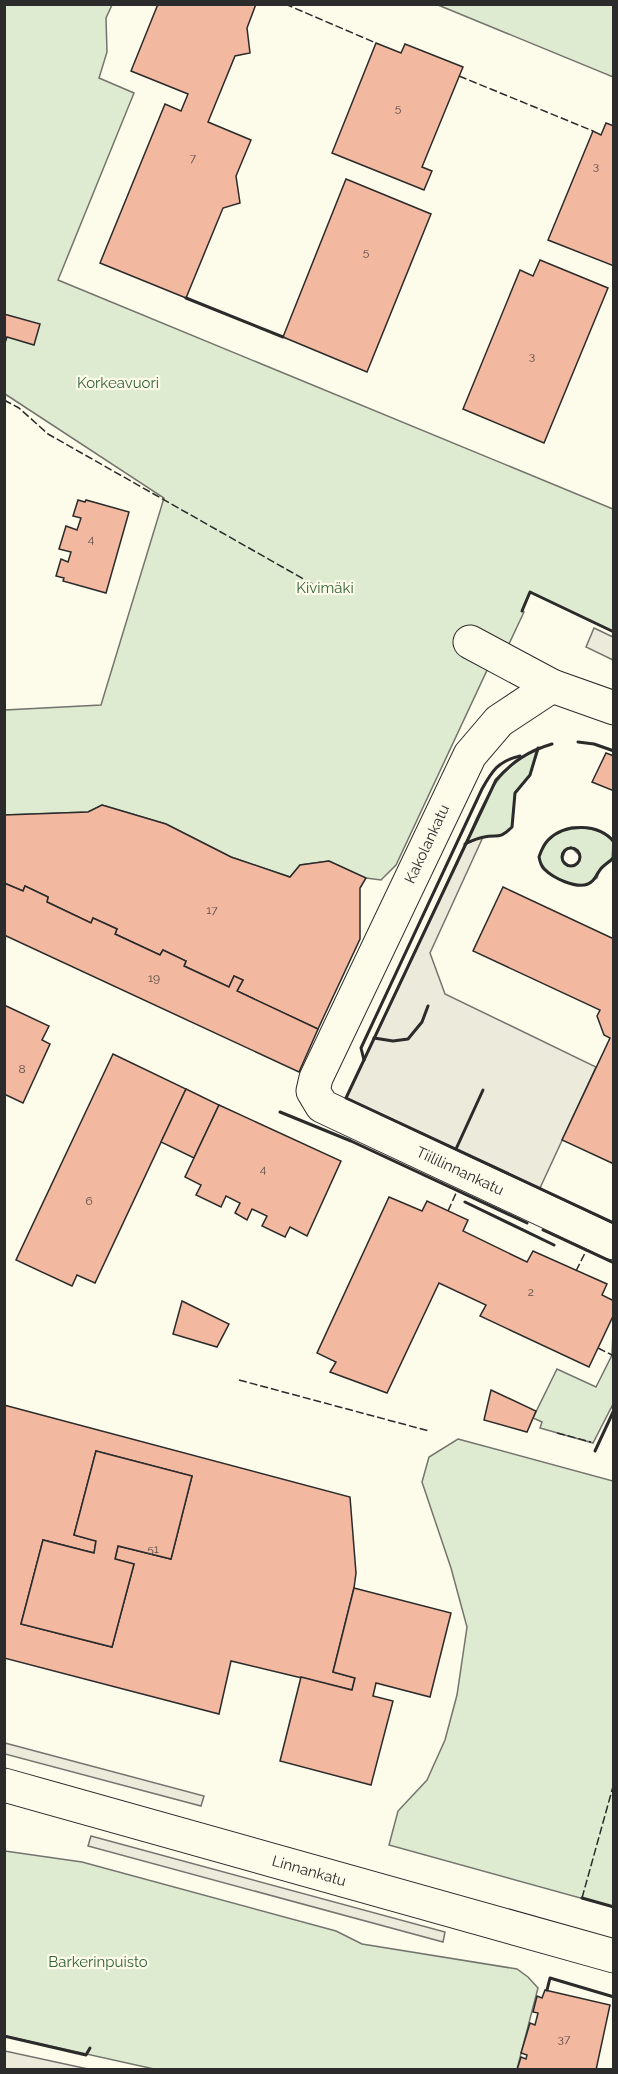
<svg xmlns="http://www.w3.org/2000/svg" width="618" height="2074" font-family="Raleway,sans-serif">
<rect width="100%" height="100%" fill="#fdfbea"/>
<g fill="#deebd1" stroke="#74746e" stroke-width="1.5" fill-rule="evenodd">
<polygon points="4,5 112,5 106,18 107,52 99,78 134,93 58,280 613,509 613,632 530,592 522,610 524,612 508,646 497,649 396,865 381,880 366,878 329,861 300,865 290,877 231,857 166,824 102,805 88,812 5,815 5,710 101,705 164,498 5,394"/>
<polygon points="438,5 613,5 613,77"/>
<path d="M539,748L530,775L515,793L512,827C499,840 498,834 484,837C478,838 471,841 465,844C485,801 493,770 539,748Z"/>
<path d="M572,827C588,828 603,829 613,842L612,860L600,869L597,878C591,882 586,886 579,885C564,884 542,872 539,857C546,841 555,831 572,827ZM571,847L580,856C579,862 576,865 570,866L562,860L566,849Z"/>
<polygon points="613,1332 613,1404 593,1443 540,1428 542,1422 533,1418 557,1369 596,1387 612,1355"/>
<polygon points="458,1439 613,1481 613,1907 389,1845 398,1811 427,1780 445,1740 457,1695 467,1627 451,1568 422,1482 429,1457"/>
<polygon points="5,1851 82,1862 336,1931 362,1944 517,1969 528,1977 538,1988 517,2069 154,2069 5,2036"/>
</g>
<g fill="#eceadb" stroke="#74746e" stroke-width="1.5">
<polygon points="594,628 613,637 613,660 586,647"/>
<polygon points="483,837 430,953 445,994 596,1067 540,1188 346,1098 465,844"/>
<polygon points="5,1743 204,1796 201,1806 5,1754"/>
<polygon points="91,1836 445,1932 443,1942 88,1846"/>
<polygon points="4,2051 5,2051 88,2069 5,2069"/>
</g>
<g fill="#f2b8a0" stroke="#2b2b2b" stroke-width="1.5" fill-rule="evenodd">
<polygon points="158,4 256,4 247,28 250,53 235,56 208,122 251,140 236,176 240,203 223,208 186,298 100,263 165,104 181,111 188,94 131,71"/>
<polygon points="376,43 401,53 405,44 463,67 422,167 432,171 424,190 332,153"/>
<polygon points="606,123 614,126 614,266 548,240 593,131 601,135"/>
<polygon points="346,179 431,214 367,372 283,337"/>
<polygon points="540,260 608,288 544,443 463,409 520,270 533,276"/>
<polygon points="4,314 40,324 34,345 7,337 4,346"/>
<polygon points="78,500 85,502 86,500 129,512 106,593 63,581 64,578 56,576 61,559 68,562 71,552 59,549 66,526 77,530 81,518 73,516"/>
<polygon points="606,753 614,756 614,791 592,782"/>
<polygon points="102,805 166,824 231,857 290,877 300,865 329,861 366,878 360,888 360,939 318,1029 237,991 243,980 234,976 229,987 184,966 186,961 163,950 160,955 115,934 117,929 93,918 91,923 47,902 48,897 25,886 23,891 4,883 4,815 88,812"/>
<polygon points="4,883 23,891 25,886 48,897 47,902 91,923 93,918 117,929 115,934 160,955 163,950 186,961 184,966 229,987 234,976 243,980 237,991 318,1029 299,1072 4,935"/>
<polygon points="503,887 614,939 614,1164 562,1140 610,1038 604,1035 597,1016 600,1010 473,951"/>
<polygon points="4,1005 49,1026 42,1040 50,1044 23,1103 4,1094"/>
<polygon points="113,1054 186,1089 95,1283 77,1275 72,1286 16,1260"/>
<polygon points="186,1089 219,1105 194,1158 161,1142"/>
<polygon points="219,1105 341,1161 307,1236 290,1227 285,1237 262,1226 267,1216 252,1209 247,1220 235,1213 240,1203 226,1196 221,1207 196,1195 201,1185 185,1177"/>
<polygon points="389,1197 422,1211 427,1201 468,1220 463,1231 527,1262 533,1251 607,1284 602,1295 614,1301 614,1314 589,1367 480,1316 486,1305 439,1283 387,1393 330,1372 336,1362 317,1353"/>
<polygon points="182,1301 229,1324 217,1347 173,1334"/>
<polygon points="491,1390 536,1411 527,1432 484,1420"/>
<path d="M4,1405L350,1497L356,1573L354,1588L333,1672L355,1678L352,1690L231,1661L219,1714L4,1658ZM96,1451L192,1476L171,1559L118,1546L115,1559L134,1564L112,1647L21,1624L43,1540L94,1553L96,1541L74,1535Z"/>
<polygon points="96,1451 192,1476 171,1559 118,1546 115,1559 134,1564 112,1647 21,1624 43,1540 94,1553 96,1541 74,1535"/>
<polygon points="354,1588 451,1613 430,1697 376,1683 373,1696 393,1701 371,1785 280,1761 301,1677 352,1690 355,1678 333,1672"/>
<polygon points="545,1990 610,2005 596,2070 517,2070 521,2057 526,2059 527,2055 521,2053 530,2023 535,2025 538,2013 533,2012 537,1996 542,1998"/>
</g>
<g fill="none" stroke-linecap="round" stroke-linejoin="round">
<defs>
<g id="minor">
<polyline points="470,642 552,686 614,708"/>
<polyline points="552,686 499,721 470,755 316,1078 313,1091 322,1106 614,1243"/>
<polyline points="4,1785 614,1956"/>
</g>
</defs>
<use href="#minor" stroke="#2b2b2b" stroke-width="35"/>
<use href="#minor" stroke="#fdfbea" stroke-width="33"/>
<g stroke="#2b2b2b" stroke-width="1.5" stroke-dasharray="8 3" stroke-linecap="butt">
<polyline points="285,4 376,43"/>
<polyline points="459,76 593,131"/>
<polyline points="4,400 19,408 48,434 330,594"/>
<polyline points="448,1211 457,1191"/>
<polyline points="576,1271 586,1251"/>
<polyline points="598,1348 614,1356"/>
<polyline points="239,1380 429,1431"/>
<polyline points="557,1433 591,1442"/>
<polyline points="582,1898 614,1783"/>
</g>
<g stroke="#2b2b2b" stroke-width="3">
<polyline points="186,298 283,337"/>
<polyline points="522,611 530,592 614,632"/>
<polyline points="578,742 594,744 614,751"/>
<path d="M552,744C528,751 512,762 496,780L346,1098L614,1223"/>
<path d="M614,842C599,823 565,823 548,840C544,844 541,851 539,857C540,862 541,866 544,869C553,878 576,889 588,884C596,880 595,876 600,870C603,865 610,862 614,857"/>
<path d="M465,844C471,841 478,838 484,837C498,834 499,840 512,827L515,793L530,775L538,748"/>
<circle cx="571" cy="857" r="9"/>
<polyline points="374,1038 393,1041 408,1039 422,1022 428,1006"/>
<path d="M364,1060L361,1048L482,789C492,771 498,761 520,756"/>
<polyline points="280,1112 351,1141 527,1223"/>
<polyline points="456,1149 483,1090"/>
<polyline points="465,1202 554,1245"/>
<polyline points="543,1230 614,1263"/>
<polyline points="595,1451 614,1410"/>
<polyline points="582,1898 614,1907"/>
<polyline points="547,1990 550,1978 614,1997"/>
<polyline points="4,2036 86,2055 90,2048"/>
</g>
</g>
<g text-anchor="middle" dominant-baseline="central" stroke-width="4.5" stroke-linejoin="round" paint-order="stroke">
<g font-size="12" fill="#5d4e48">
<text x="398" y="108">5</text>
<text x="193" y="158">7</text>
<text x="596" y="166">3</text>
<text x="366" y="252">5</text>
<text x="532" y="356">3</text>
<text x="91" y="539">4</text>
<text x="212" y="910">17</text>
<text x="154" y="978">19</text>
<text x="22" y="1069">8</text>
<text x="263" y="1169">4</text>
<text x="89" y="1201">6</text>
<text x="531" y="1292">2</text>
<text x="153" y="1549">51</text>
<text x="564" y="2039">37</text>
</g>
<g font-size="15" fill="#34623c" stroke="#fdfbea">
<text x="118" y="383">Korkeavuori</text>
<text x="325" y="588">Kivimäki</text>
<text x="98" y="1962">Barkerinpuisto</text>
</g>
<g font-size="15" fill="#2b2b2b" stroke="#fdfbea">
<text transform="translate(427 844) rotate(-65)">Kakolankatu</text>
<text transform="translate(460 1171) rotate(25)">Tiililinnankatu</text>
<text transform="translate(309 1871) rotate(16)">Linnankatu</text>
</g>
</g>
<rect width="618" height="2074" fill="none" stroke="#2b2b2b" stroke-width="12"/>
</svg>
